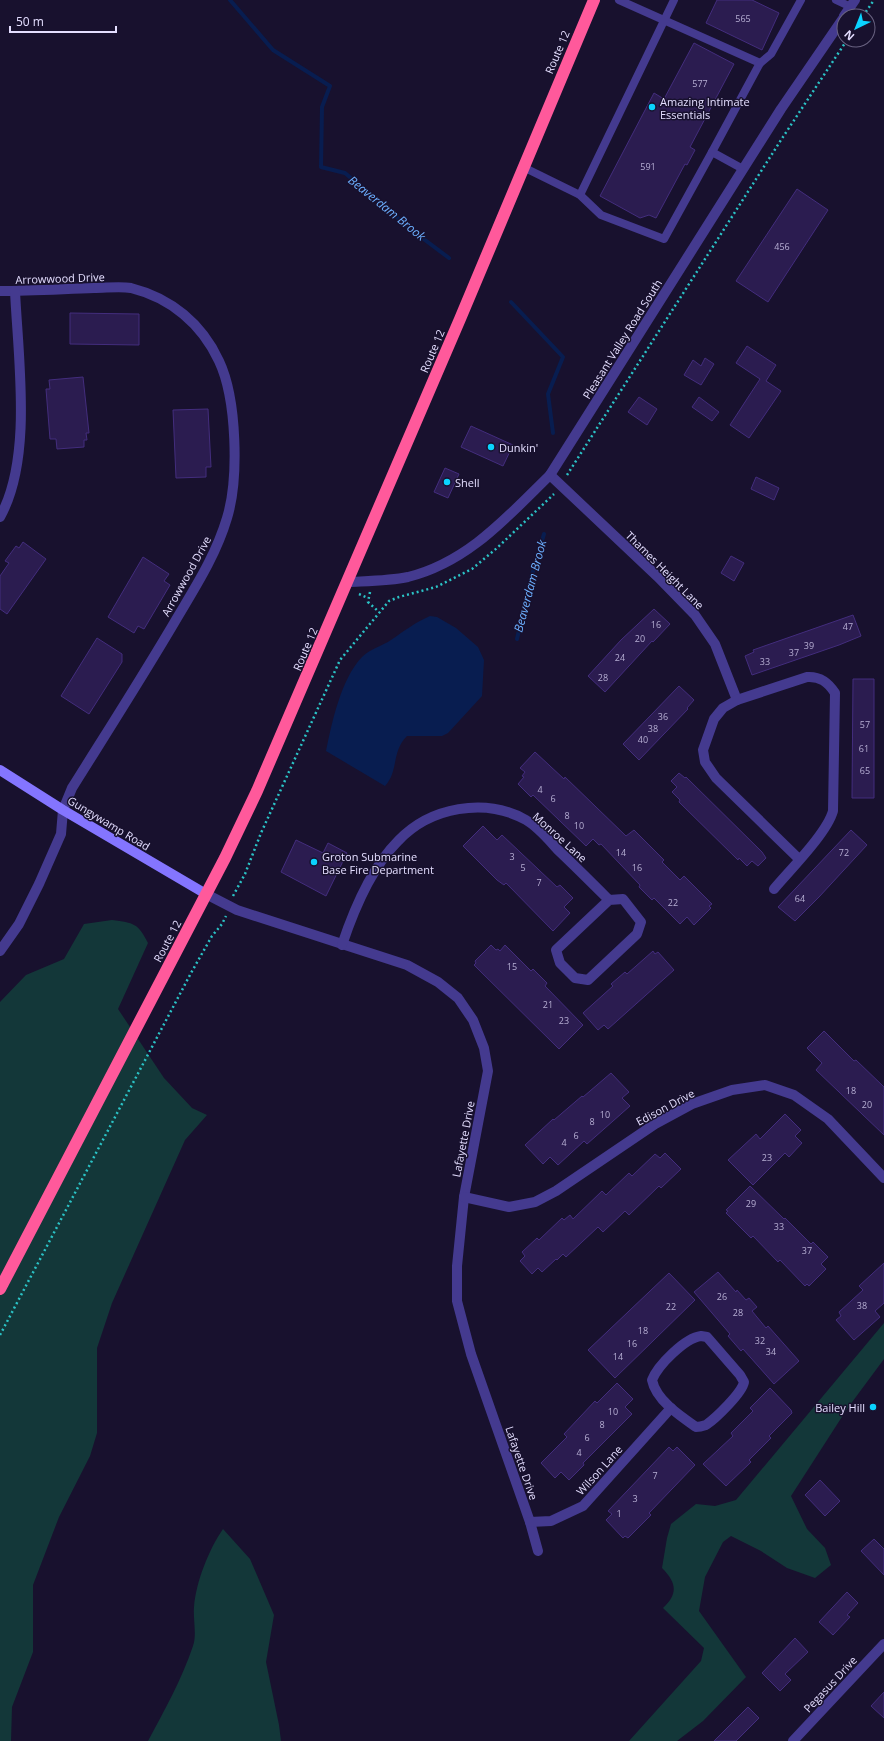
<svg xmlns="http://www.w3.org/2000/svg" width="884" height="1741" font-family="'Open Sans',sans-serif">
<rect width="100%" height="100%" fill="#18112e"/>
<g fill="#133739">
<path d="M112,920C134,923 138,923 148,943L118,1009L164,1078L192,1108L207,1115L185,1140L112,1303L97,1348V1433L90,1456L59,1517L33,1585V1652L12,1707L11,1741H0V1002L26,975L64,959L84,924Z"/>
<path d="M884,1323V1359L847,1409L791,1496L807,1529L825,1548L831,1565L815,1578L787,1568L761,1551L731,1536L723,1542L705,1577L699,1611L746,1677L703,1721L677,1741H629L701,1661L704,1648L663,1608C678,1594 677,1583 662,1568L667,1538L671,1524L696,1504L715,1506L736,1500Z"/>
<path d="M223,1529L250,1559L274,1615L266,1662L279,1725L281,1741H148C164,1711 182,1679 193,1646C197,1635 193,1619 194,1607C196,1582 209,1549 223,1529Z"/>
</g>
<path fill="#081d50" d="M430,616L437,617L456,628L478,647L484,660L482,696L448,733L442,736H407C391,752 399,771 385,786L326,751C332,722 341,679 362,657C370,649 382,646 391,640C404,631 416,622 430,616Z"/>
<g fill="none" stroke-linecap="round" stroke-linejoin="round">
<g stroke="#081d50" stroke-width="4">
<polyline points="230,0 273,50 330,86 322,107 321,167 345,173 413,231 449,258"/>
<polyline points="511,302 563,357 548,394 553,433"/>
<polyline points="517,639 531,578 544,534"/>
</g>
</g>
<g fill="#2b1c50" stroke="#432d7d">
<polygon points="717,0 752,0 779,13 762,50 706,23"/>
<polygon points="694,43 734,64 690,147 695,150 687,165 685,164 656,218 649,215 640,218 600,196 654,93 664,99"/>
<polygon points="797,189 828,210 768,302 736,281"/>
<polygon points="70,313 139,314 139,345 70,344"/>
<polygon points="747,346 776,365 766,381 781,391 749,438 730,425 760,379 736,363"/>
<polygon points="705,358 714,364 701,385 684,375 693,360 701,366"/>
<polygon points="83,377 89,433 86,433 87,440 84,440 84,447 57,449 56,439 50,439 46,389 50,389 49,380"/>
<polygon points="639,397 657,409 647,425 628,412"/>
<polygon points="699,397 719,412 712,421 692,407"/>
<polygon points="208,409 211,467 206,467 206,477 176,478 173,410"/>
<polygon points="471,426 513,445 503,466 461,447"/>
<polygon points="445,468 459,474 448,498 434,492"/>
<polygon points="756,477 779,488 774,500 751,489"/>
<polygon points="23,542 46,559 7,614 0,609 0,576 9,563 5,561 16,546 19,548"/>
<polygon points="731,556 744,563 734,581 721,573"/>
<polygon points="143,557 169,574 164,581 170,585 144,629 138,626 134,633 108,617"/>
<polygon points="654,609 670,624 653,642 652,641 605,692 588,676 621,640"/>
<polygon points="853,615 861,636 839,645 752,675 745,656 754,652 753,650"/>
<polygon points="97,638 122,654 122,662 89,714 61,696"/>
<polygon points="853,679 874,679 874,798 852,798"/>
<polygon points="679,686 694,700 687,708 688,709 639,760 623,744"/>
<polygon points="535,752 564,779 565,777 626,836 634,830 664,860 662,862 680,880 684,876 712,904 709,906 711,908 694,925 687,917 680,924 654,898 652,900 639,887 640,885 601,844 599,845 593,839 586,846 533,795 531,797 518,784 524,777 522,776 525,772 520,768"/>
<polygon points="679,773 685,778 686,777 762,852 766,858 758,866 752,861 747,866 739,858 738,860 679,802 680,800 672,792 677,787 671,781"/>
<polygon points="483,826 497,840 502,835 557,887 560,885 573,898 564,907 570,913 553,931 506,883 504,885 497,880 463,846"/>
<polygon points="851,830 867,845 819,897 795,921 778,907"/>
<polygon points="296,840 323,853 328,843 347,853 326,896 281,872"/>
<polygon points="491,945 496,950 498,949 500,951 505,945 531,971 533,969 547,983 545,986 583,1025 559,1049 474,965 476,963 475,961"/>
<polygon points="653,951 655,954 658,952 674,970 608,1029 604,1025 598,1030 583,1013 613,986 611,984 625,972 627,974"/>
<polygon points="824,1031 854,1061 856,1060 884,1087 884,1135 816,1070 822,1063 807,1048"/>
<polygon points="611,1073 629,1092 622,1098 630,1106 587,1144 584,1141 558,1165 550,1157 543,1164 525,1145 553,1119 554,1120 582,1096 583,1097"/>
<polygon points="785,1114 801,1130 795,1136 802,1143 789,1157 785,1153 753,1185 728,1160 756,1134 760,1139"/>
<polygon points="665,1153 681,1169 661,1188 659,1186 629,1215 625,1211 603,1232 598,1227 566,1257 563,1254 557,1260 556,1259 542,1272 538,1268 532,1274 520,1261 525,1256 522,1252 537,1238 539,1240 562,1218 564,1220 570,1215 573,1219 602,1191 606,1195 629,1173 632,1176 655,1154 660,1158"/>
<polygon points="750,1186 784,1219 785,1218 811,1244 813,1242 828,1257 821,1264 826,1269 809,1286 807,1284 805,1286 780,1260 778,1262 753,1236 751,1238 726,1213 728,1211 726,1210"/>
<polygon points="884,1263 884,1303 875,1311 880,1317 854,1340 836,1320 841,1316 839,1312 863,1290 859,1286"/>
<polygon points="718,1272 736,1292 737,1290 746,1300 749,1298 757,1307 752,1311 766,1328 768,1326 799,1361 774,1384 743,1349 741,1351 728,1336 730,1334 694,1292"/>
<polygon points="669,1273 695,1300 615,1378 588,1350"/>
<polygon points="617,1383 633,1399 625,1407 632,1414 583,1463 584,1465 569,1480 561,1472 555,1478 541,1463 567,1437 564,1434 595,1401 597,1403"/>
<polygon points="770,1388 791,1410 792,1413 769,1436 771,1438 749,1460 751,1462 726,1486 703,1464 733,1436 731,1433 753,1411 750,1408"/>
<polygon points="669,1447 673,1451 677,1447 695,1465 649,1513 651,1515 628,1538 625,1536 623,1538 606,1520 612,1514 608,1511"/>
<polygon points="820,1480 840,1501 825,1516 805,1495"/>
<polygon points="874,1539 884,1549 884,1575 861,1551"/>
<polygon points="847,1592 858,1603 847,1615 850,1617 833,1635 819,1622"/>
<polygon points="795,1638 808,1652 785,1674 791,1680 780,1691 762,1673"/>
<polygon points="884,1692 884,1718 871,1706"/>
<polygon points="748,1707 759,1718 736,1741 714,1741"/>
</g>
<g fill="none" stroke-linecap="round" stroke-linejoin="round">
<g stroke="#2bc3c6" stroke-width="2.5" stroke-dasharray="2 3" stroke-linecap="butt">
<polyline points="863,16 874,0"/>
<polyline points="567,475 781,140 847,40"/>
<polyline points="370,592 368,602 379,612"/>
<polyline points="359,594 368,598"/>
<polyline points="233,896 245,874 261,833 340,660 389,601 399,597 436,587 472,569 497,548 554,494"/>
<polyline points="0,1335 191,973 212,936 222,924 226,916"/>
</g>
<g stroke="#443a8f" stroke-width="8">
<polyline points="619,0 760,63 712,152"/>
<polyline points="836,0 851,7"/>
<polyline points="759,64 771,54 801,0"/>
<polyline points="523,167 580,195 601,215 664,239 712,152 743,169"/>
<polyline points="580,195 674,0"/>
</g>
<g stroke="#443a8f" stroke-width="10">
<polyline points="844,16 855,0"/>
<path d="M0,291C31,291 63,289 94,288C106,288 120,286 131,288C171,298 202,324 219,361C237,399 239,479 227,518C216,555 196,586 177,618C143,676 107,732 72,788L63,810L61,834L39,884L19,924L0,951"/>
<polyline points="550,475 658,577 695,615 715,644 737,700"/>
<path d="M0,517C33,458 18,358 15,291"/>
<path d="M348,582C367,581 389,581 408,577C468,562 507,517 550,475L781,109L844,17"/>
<path d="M774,889C790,870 827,833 833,811L835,693C828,682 820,676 807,677L737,700L723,708L714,719L703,750L705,762L716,778L799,859"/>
<polyline points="206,894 237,910 407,965 438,982 458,998 473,1020 484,1048 488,1071 464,1197 457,1266 457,1301 471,1354 530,1522 538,1551"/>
<path d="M342,945C354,909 371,868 398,841C430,807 485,797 526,820C538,827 548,839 557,849C575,866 592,883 609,900L623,899L641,922L637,934L588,980L575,978L560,963L556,950L609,900"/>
<polyline points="464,1197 509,1207 535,1202 556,1191 655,1124 692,1104 732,1090 765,1085 794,1095 828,1119 884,1178"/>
<path d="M701,1336L707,1337L740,1375L744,1382C742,1393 716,1418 706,1425C703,1426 700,1427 696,1427C680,1416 656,1400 652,1380C658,1365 685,1338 701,1336Z"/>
<polyline points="530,1522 551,1521 583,1506 671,1408"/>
<polyline points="793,1741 884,1644"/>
</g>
<polyline stroke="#8475ff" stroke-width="10" points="0,770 63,810 206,894"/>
<polyline stroke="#ff599b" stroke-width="12" points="0,1289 225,858 257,791 460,319 594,0"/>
</g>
<g fill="#0ad3ff" stroke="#18112e" stroke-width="1.5">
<circle cx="652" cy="107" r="4"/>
<circle cx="491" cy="447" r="4"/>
<circle cx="447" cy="482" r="4"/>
<circle cx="314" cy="862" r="4"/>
<circle cx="873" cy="1407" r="4"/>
</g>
<g text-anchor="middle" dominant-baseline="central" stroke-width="3" stroke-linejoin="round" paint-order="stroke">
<g font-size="9" fill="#b6aed3">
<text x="743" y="18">565</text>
<text x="700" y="83">577</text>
<text x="648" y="166">591</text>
<text x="782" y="246">456</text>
<text x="656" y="624">16</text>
<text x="848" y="626">47</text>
<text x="640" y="638">20</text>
<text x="809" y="645">39</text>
<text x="794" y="652">37</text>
<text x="620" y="657">24</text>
<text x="765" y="661">33</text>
<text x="603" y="677">28</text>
<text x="663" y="716">36</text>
<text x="865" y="724">57</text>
<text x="653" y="728">38</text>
<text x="643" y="739">40</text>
<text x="864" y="748">61</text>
<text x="865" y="770">65</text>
<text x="540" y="789">4</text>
<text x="553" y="798">6</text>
<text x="567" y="815">8</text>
<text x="579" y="825">10</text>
<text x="621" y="852">14</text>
<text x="844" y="852">72</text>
<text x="512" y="856">3</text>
<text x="523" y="867">5</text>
<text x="637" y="867">16</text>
<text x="539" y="882">7</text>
<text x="800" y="898">64</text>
<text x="673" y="902">22</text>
<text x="512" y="966">15</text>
<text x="548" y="1004">21</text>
<text x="564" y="1020">23</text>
<text x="851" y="1090">18</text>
<text x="867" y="1104">20</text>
<text x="605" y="1114">10</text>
<text x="592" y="1121">8</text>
<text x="576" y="1135">6</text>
<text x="564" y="1142">4</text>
<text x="767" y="1157">23</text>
<text x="751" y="1203">29</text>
<text x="779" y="1226">33</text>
<text x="807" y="1250">37</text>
<text x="722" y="1296">26</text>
<text x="862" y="1305">38</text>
<text x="671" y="1306">22</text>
<text x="738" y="1312">28</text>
<text x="643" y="1330">18</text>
<text x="760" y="1340">32</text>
<text x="632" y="1343">16</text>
<text x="771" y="1351">34</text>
<text x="618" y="1356">14</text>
<text x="613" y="1411">10</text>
<text x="602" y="1424">8</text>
<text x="587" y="1437">6</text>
<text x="579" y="1452">4</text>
<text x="655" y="1475">7</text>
<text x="635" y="1498">3</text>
<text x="619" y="1513">1</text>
</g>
<g font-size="11" fill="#e4deff" stroke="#18112e">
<text transform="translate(557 52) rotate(-67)">Route 12</text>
<text transform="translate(60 278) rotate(-2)">Arrowwood Drive</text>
<text transform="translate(622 339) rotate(-58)">Pleasant Valley Road South</text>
<text transform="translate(432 351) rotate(-67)">Route 12</text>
<text transform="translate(665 570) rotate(45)">Thames Height Lane</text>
<text transform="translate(186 576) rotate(-61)">Arrowwood Drive</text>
<text transform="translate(305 649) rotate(-67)">Route 12</text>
<text transform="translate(109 823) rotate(31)">Gungywamp Road</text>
<text transform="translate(560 837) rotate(42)">Monroe Lane</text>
<text transform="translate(167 941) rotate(-62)">Route 12</text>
<text transform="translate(665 1107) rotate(-28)">Edison Drive</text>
<text transform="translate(463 1139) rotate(-79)">Lafayette Drive</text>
<text transform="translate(522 1463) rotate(71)">Lafayette Drive</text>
<text transform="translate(599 1470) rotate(-48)">Wilson Lane</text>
<text transform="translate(830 1684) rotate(-47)">Pegasus Drive</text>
</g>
<g font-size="11" fill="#e4deff" stroke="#18112e" text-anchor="start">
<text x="660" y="101">Amazing Intimate<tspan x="660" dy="13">Essentials</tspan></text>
<text x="499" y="447">Dunkin'</text>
<text x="455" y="482">Shell</text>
<text x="322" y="856">Groton Submarine<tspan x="322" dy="13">Base Fire Department</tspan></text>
<text x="865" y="1407" text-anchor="end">Bailey Hill</text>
</g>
<g font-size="12" font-style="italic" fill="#6cafff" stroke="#18112e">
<text transform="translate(387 208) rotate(39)">Beaverdam Brook</text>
<text transform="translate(530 586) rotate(-75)">Beaverdam Brook</text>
</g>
</g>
<g transform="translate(856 28) rotate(223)"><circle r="19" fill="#18112e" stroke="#6a6382"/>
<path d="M0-3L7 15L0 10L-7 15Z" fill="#0ad3ff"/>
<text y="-6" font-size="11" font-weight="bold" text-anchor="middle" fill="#e4deff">N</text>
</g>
<path d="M10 26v6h106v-6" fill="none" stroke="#e4deff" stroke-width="2"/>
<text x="16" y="26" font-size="12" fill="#e4deff" stroke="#18112e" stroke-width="3" paint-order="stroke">50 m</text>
</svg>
